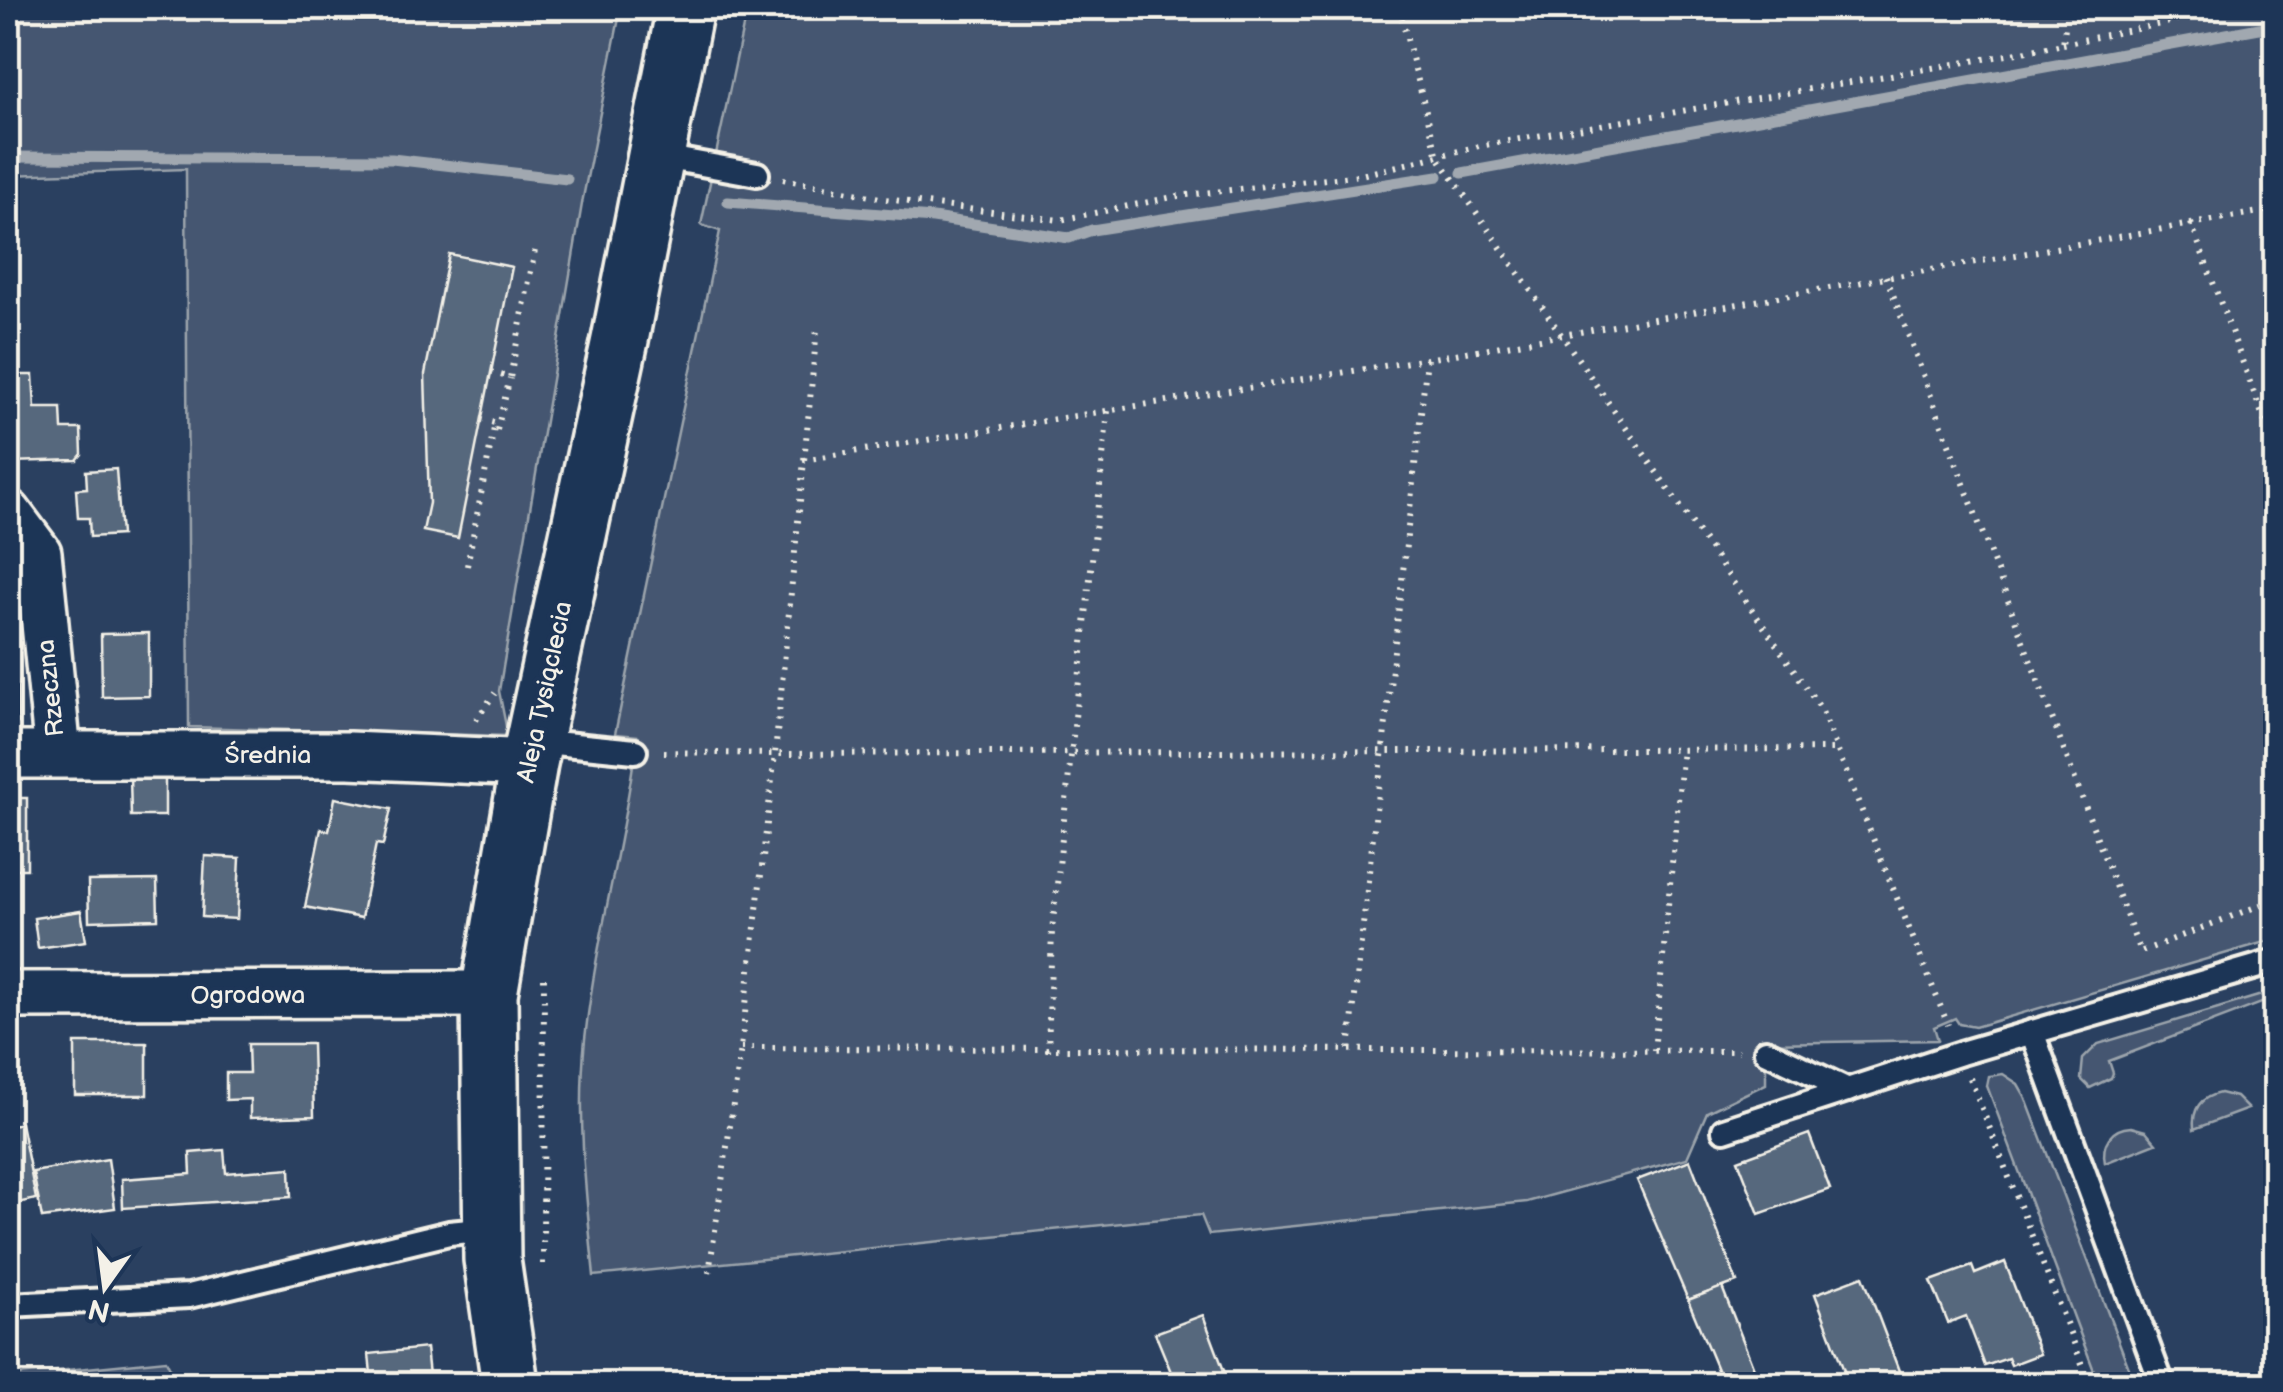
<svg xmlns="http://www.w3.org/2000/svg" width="2283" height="1392" font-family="'Balsamiq Sans',sans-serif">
<rect width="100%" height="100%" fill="#2a4060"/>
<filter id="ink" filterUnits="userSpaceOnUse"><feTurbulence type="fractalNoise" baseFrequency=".01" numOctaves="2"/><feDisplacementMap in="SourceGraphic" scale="20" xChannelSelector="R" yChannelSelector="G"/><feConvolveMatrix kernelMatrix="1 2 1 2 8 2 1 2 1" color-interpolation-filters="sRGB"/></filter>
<g filter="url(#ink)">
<g fill="#445771" stroke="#9ca4ac" stroke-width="2.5">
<polygon points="8,8 621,8 583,198 499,691 508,736 189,727 186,169 8,175"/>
<path d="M747,8H2275V939L1975,1027L1959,1024L1955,1018L1934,1027L1938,1040L1766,1043V1084L1707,1112L1687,1158L1527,1202L1209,1235L1201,1215L594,1276C586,1197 577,1118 585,1039C596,937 625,838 637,736L615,734L720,231L701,225Z"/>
<polygon points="2275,991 2275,998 2109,1061 2113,1073 2111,1078 2090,1088 2081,1079 2083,1059 2098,1044"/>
<polygon points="2003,1074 2018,1084 2025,1096 2135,1384 2099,1384 1987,1086 1989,1076"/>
<path d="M2220,1093L2236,1097L2248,1109L2194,1129C2192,1109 2200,1097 2220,1093Z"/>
<path d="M2131,1127L2146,1131L2156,1143L2105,1163C2101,1143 2111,1128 2131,1127Z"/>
<polygon points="166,1360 178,1384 8,1384 8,1376"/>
</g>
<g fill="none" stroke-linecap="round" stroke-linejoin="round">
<g stroke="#a1a8b0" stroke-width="11">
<polyline points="8,157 392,159 567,179"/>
<polyline points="1462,173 2276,25"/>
<polyline points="728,202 933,218 1069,238 1092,230 1438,176"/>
</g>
</g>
<g fill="#56677d" stroke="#f4f1e8" stroke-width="2.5">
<polygon points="449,254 512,267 458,538 423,531 429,503 425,374"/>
<polygon points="8,375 33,375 35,408 61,408 62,429 81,429 82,454 77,460 8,462"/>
<polygon points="116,469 121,535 90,537 89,518 78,518 76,489 87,488 86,471"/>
<polygon points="149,633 149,696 102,697 101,634"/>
<polygon points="8,681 17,681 18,723 8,723"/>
<polygon points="165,775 165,816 131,816 130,776"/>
<rect x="8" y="798" width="19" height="71"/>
<polygon points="335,798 391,809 383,845 376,844 361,918 305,907 321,829 329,831"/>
<polygon points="205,856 240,858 237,919 202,917"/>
<polygon points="157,880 158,919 89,921 88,881"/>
<polygon points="81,911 86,941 38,948 34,918"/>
<rect x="75" y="1043" width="72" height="52"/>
<polygon points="248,1044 312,1044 314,1116 250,1118 250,1099 226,1100 226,1073 249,1073"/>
<polygon points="21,1123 36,1199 8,1205 8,1126"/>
<polygon points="1809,1134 1830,1189 1759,1214 1738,1160"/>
<polygon points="224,1150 226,1173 290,1168 291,1197 123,1208 122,1179 191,1174 190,1153"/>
<polygon points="108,1159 115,1208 42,1218 33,1172"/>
<polygon points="1690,1160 1737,1282 1688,1300 1637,1180"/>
<polygon points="2005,1262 2040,1354 2011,1365 2008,1358 1985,1366 1966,1316 1948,1323 1931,1281 1972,1266 1975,1274"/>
<polygon points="1863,1276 1904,1384 1849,1384 1815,1294"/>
<polygon points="1722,1287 1760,1384 1723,1384 1688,1300"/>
<polygon points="1203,1315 1226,1376 1204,1384 1176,1384 1155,1333"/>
<polygon points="426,1348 430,1384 372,1384 369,1354"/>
</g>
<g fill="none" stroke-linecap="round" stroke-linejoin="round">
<defs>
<g id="service">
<polyline points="657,156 757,174"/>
<polyline points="534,741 635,751"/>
<polyline points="2032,1032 2162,1384"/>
<polyline points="1766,1051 1848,1090"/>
<polyline points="1724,1130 1961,1053 2276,961"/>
<polyline points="8,1305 189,1296 449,1233 491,1229"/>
</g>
<g id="minor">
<polyline points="8,513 38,553 58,754"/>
<polyline points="8,755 349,755 529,763"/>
<polyline points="8,995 489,994"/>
</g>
<polyline id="tertiary" points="510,1384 492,1259 489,994 529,763 620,340 685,8"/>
</defs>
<use href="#service" stroke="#f4f1e8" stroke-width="30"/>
<use href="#minor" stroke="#f4f1e8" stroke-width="52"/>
<use href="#tertiary" stroke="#f4f1e8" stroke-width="62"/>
<g stroke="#f4f1e8" stroke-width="6" stroke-dasharray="2.5 8" stroke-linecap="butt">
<polyline points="1399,8 1438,157 1821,709 1948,1025"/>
<polyline points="2063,44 2170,22 2204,8"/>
<polyline points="783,179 885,199 1060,220 1178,196 1361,175 1479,146 2007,55 2063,44 2066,19"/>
<polyline points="2191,223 2276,452"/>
<polyline points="1886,276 2140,952 2276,899"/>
<polyline points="491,372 510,378 535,250"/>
<polyline points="497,430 510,378"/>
<polyline points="803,460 1427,359 2276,209"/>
<polyline points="467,566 495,423 482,420"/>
<polyline points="476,720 495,693"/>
<polyline points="664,752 775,754 1838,749"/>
<polyline points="741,1048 1739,1051"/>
<polyline points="1349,1049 1427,359"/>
<polyline points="1048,1051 1052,931 1108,411"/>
<polyline points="1654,1051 1683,749"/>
<polyline points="1970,1078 2090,1384"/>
<polyline points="543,1264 544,972"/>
<polyline points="709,1273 741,1048 775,754 817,329"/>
</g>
<use href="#service" stroke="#1d3557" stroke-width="22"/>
<use href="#minor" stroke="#1d3557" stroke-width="45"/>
<use href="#tertiary" stroke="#1d3557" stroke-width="55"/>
</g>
</g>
<g text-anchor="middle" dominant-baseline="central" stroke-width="8" stroke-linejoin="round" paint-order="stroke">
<g font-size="25" fill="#f4f1e8" stroke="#1d3557">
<text transform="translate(51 688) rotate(-96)">Rzeczna</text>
<text transform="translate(545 692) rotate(-78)">Aleja Tysiąclecia</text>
<text x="268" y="755">Średnia</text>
<text x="248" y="995">Ogrodowa</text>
</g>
</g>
<rect width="2283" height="1392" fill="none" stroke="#1d3557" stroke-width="40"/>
<rect x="20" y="20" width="2243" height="1352" fill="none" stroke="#f4f1e8" stroke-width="4" filter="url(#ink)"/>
<g transform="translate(105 1287) rotate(194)" stroke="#1d3557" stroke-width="8" paint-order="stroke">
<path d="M0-8L18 38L0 25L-18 38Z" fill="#f4f1e8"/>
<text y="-15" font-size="28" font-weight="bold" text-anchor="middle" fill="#f4f1e8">N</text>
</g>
</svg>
